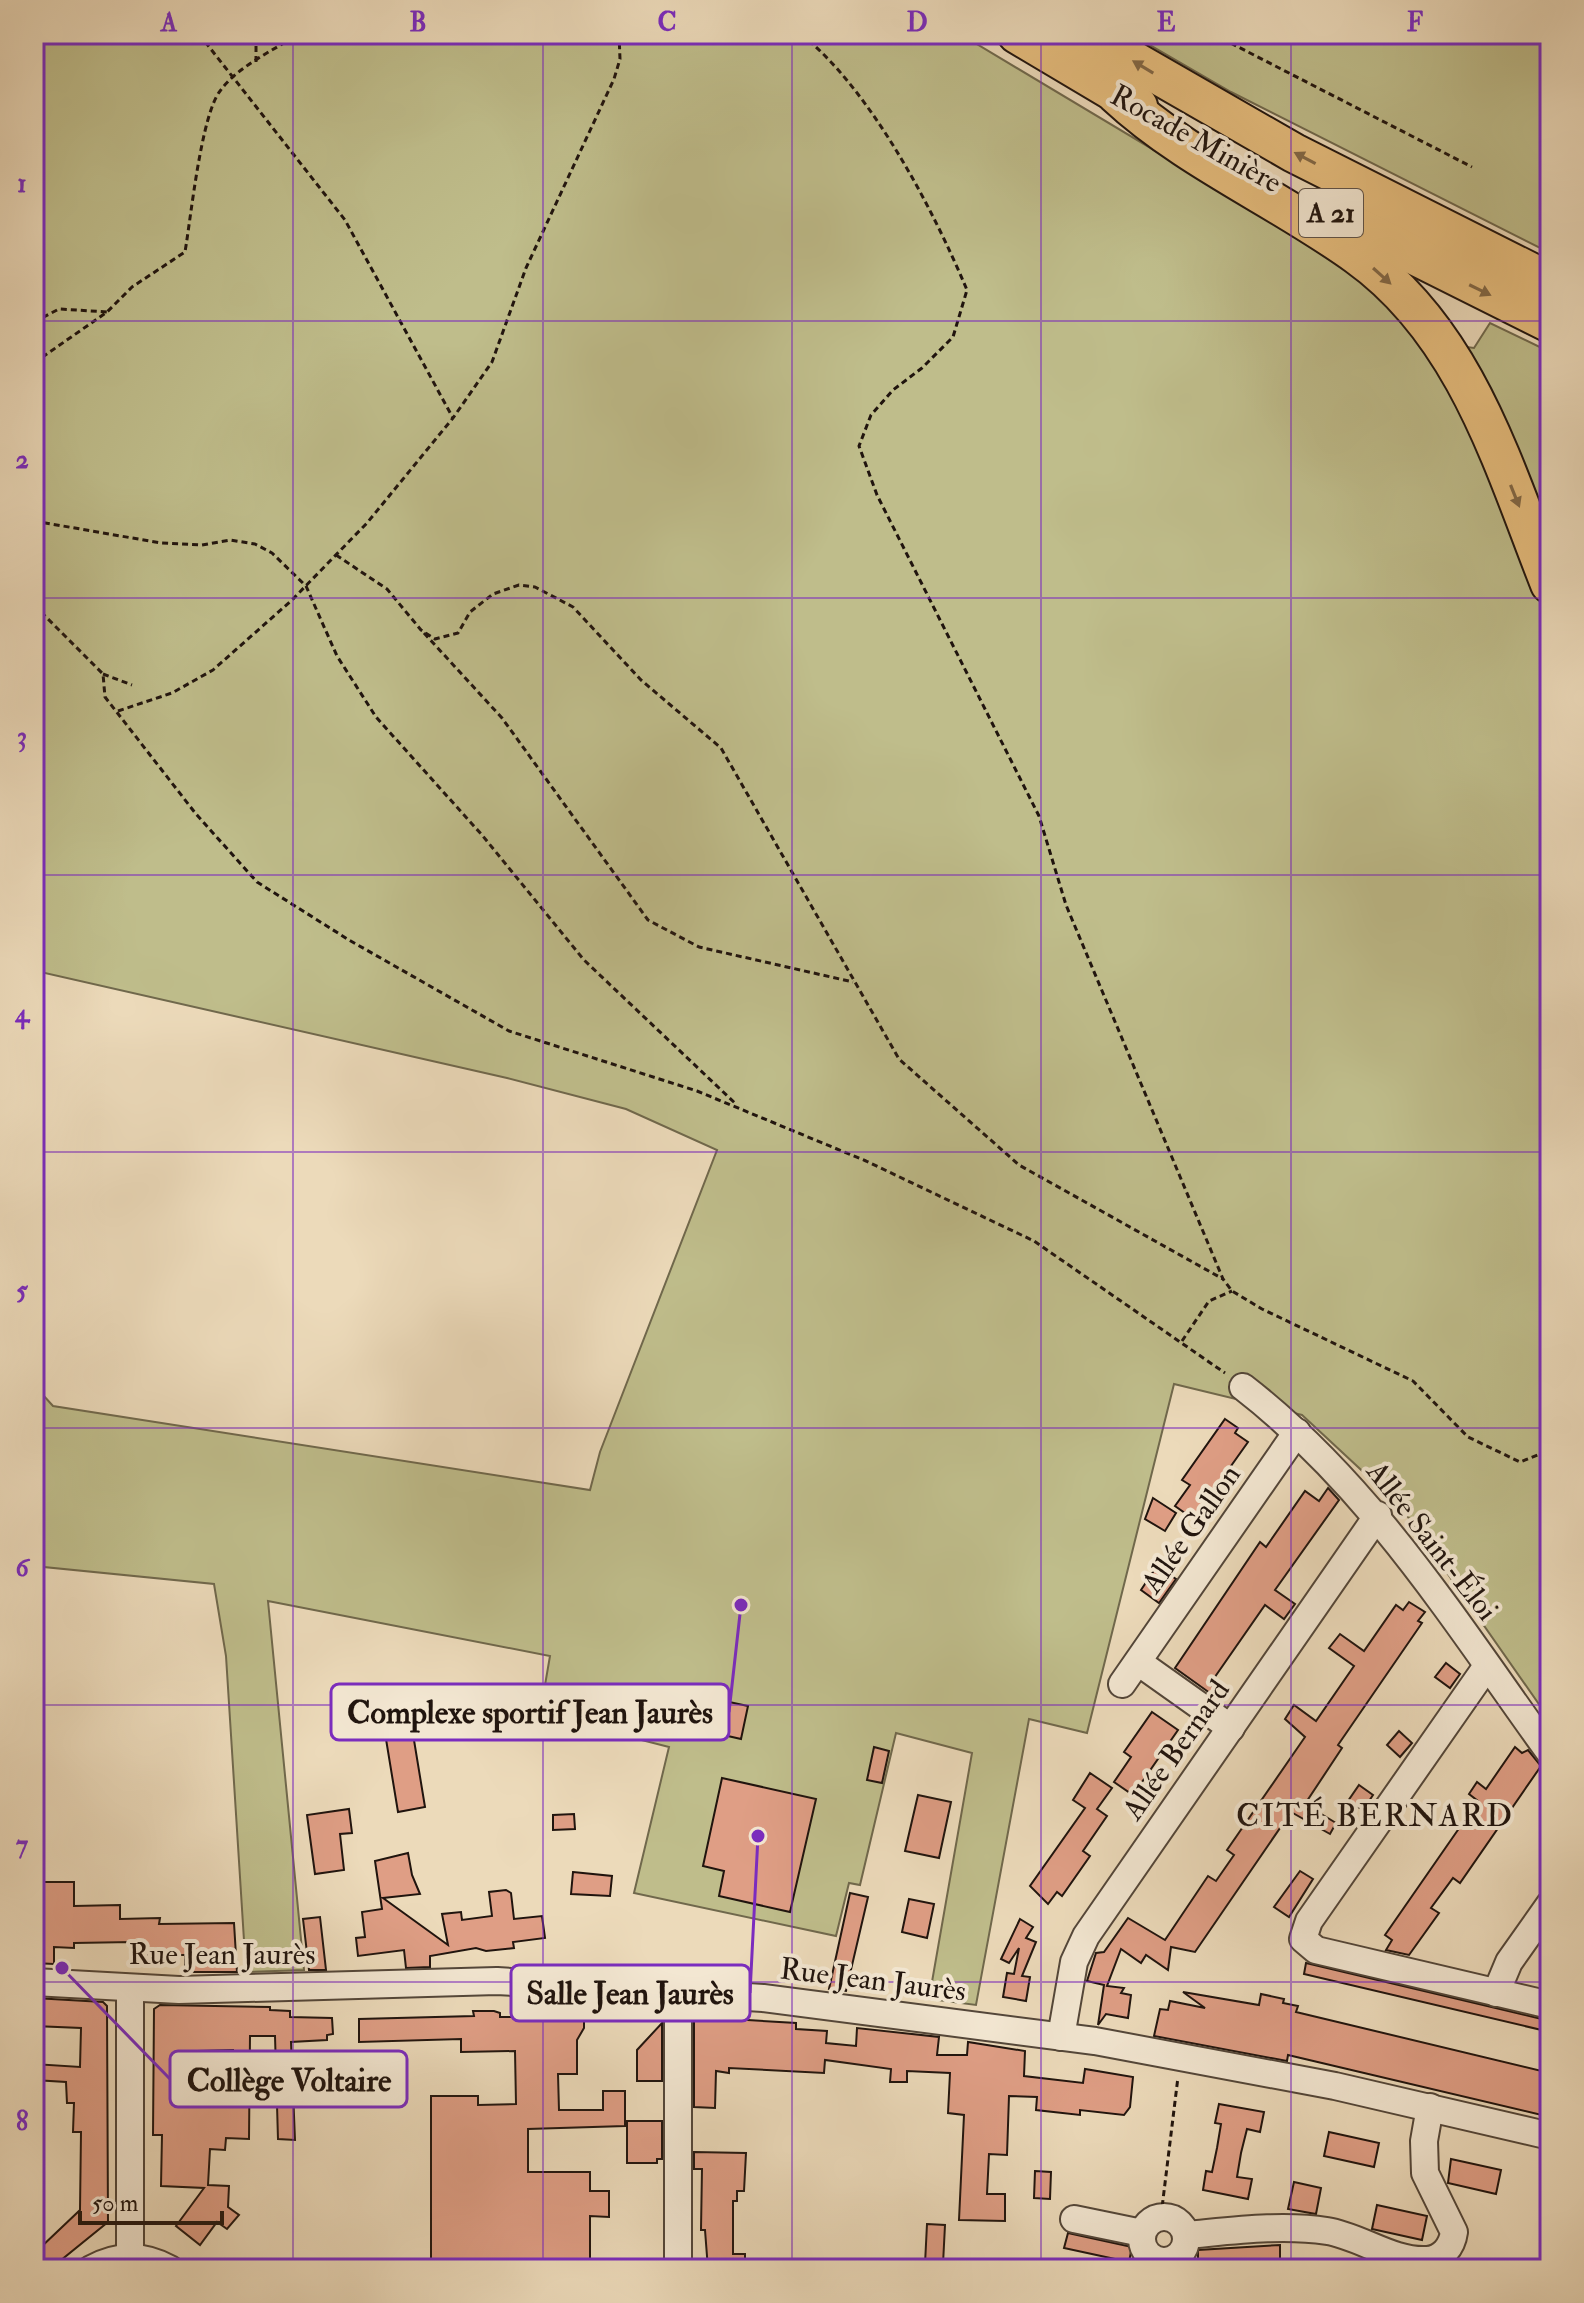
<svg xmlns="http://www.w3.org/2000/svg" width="1584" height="2303" font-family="'IM FELL Double Pica',serif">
<rect width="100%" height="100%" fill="#ecdaba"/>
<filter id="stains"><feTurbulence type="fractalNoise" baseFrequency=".0025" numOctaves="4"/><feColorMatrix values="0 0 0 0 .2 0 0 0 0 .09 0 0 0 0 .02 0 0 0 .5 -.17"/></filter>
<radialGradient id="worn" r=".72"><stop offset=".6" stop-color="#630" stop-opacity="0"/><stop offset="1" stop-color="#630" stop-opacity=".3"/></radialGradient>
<g fill="#bfbd8b" stroke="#70684c" stroke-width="2">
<polygon points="34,34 960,34 1346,265 1428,342 1474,348 1490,323 1550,352 1550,1720 1401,1507 1302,1415 1174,1384 1087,1733 1029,1719 976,2005 929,1999 972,1753 896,1733 860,1885 849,1883 836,1936 634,1893 669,1747 540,1714 550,1656 268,1601 304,1970 246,1972 226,1656 214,1584 34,1566 34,1385 53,1406 590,1490 600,1452 717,1150 626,1109 507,1078 36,971"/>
<polygon points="1131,34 1550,34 1550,253 1231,92"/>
</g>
<g fill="#df9e85" stroke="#20140e" stroke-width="2" fill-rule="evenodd">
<polygon points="1225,1419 1238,1428 1235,1433 1248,1442 1204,1504 1212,1510 1202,1525 1175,1506 1190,1485 1182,1480"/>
<polygon points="1328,1488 1339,1500 1275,1590 1295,1604 1284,1619 1265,1605 1210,1684 1225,1696 1221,1701 1175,1668 1260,1542 1266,1547 1305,1491 1319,1501"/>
<polygon points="1153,1498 1176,1513 1165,1531 1145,1519"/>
<polygon points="1157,1566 1176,1579 1159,1603 1141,1590"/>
<polygon points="1409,1602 1425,1612 1418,1621 1422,1623 1338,1745 1342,1748 1305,1804 1336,1823 1330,1834 1291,1812 1195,1952 1171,1947 1168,1970 1146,1955 1141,1963 1121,1949 1107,1986 1124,1988 1121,1993 1131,1995 1128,2018 1106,2014 1098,2025 1104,1985 1087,1981 1096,1953 1104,1952 1128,1918 1165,1940 1208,1876 1216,1881 1234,1855 1227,1850 1305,1737 1285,1719 1294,1705 1316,1721 1354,1666 1329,1648 1340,1634 1364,1651 1396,1605 1403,1610"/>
<polygon points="1446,1663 1460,1674 1450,1688 1435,1677"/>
<polygon points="692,1694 748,1706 741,1739 684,1726"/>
<polygon points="1152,1712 1178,1730 1133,1795 1114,1782 1131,1757 1124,1752"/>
<polygon points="412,1728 425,1807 398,1812 385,1733"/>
<polygon points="1399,1731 1412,1743 1400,1757 1387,1745"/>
<polygon points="874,1747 889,1751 882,1783 867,1780"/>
<polygon points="1515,1747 1522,1753 1528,1750 1541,1766 1460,1883 1453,1878 1431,1908 1439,1913 1409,1955 1386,1950 1392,1940 1385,1935 1478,1801 1469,1794 1477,1782 1486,1789"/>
<polygon points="1090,1773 1112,1788 1097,1809 1107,1816 1083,1851 1090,1856 1062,1896 1057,1892 1048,1904 1030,1886 1085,1808 1073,1800"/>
<polygon points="722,1778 816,1799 790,1912 719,1896 724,1871 703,1866"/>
<polygon points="1359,1785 1373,1795 1363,1810 1348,1801"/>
<polygon points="918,1795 951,1802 939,1858 905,1851"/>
<polygon points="349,1809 352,1833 340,1834 344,1870 315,1874 307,1815"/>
<polygon points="574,1814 575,1829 553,1830 553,1815"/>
<polygon points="408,1853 412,1875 420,1894 383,1898 448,1945 442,1914 461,1912 462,1920 492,1916 489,1892 506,1890 511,1893 514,1919 542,1916 545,1938 513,1942 514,1948 486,1951 476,1948 430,1956 430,1967 406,1968 404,1950 358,1956 356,1938 365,1937 362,1912 382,1909 375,1861"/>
<polygon points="1300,1871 1313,1879 1289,1917 1274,1907"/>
<polygon points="573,1872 612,1876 610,1896 571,1894"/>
<polygon points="37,1882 74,1882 74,1906 120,1905 120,1919 160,1918 159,1924 234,1923 237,1972 185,1972 185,1955 146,1955 146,1950 132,1951 132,1942 74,1943 74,1948 54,1947 54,1964 34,1963"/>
<polygon points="850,1893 868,1897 846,1991 829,1989"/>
<polygon points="909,1899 934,1904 927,1938 902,1932"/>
<polygon points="320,1917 326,1970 309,1970 303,1919"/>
<polygon points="1020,1919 1033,1927 1026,1938 1036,1942 1022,1976 1030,1977 1026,2001 1003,1997 1007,1973 1014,1974 1019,1948 1009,1963 1001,1959"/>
<polygon points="1306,1963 1550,2021 1550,2032 1304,1974"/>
<polygon points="1183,1992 1259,2005 1261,1994 1284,1999 1283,2003 1298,2006 1296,2012 1550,2073 1550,2117 1288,2055 1287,2061 1154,2036 1160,2009 1168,2010 1170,2001 1205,2008"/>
<polygon points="34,1998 103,2002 107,2006 108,2222 50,2269 39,2256 39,2249 80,2210 81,2132 73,2132 74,2103 67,2103 66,2082 34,2080 34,2064 80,2067 81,2028 34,2026"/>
<path d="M160,2005L270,2007V2010L290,2011V2017L332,2018L333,2034L327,2035V2040L291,2042L295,2140L278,2139L275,2036H250L249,2139L226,2138L225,2150L210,2149L208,2185L229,2186L228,2207L239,2215L227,2229L217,2222L200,2245L176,2226L204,2188L161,2186L162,2135H153L154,2009ZM233,2050L234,2082L197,2081L198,2051Z"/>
<polygon points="541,2005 584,2007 584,2028 577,2040 577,2074 558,2074 559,2110 603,2110 603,2091 625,2091 625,2126 528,2129 528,2172 590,2172 590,2191 609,2191 609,2217 590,2216 590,2269 431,2269 431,2096 478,2096 478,2105 516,2104 515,2051 461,2052 461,2039 359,2042 359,2019 474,2016 473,2011 494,2011 500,2013 500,2017 536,2017 541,2016"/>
<polygon points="697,2017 796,2023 796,2029 827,2031 826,2043 856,2046 857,2028 939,2037 937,2055 967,2055 968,2042 1025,2051 1024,2076 1083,2083 1085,2069 1133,2077 1130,2107 1124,2115 1080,2110 1080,2115 1036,2110 1037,2097 1009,2096 1007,2155 989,2154 987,2194 1005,2194 1005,2221 959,2220 964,2115 948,2113 950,2073 907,2071 907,2082 890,2082 891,2069 825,2060 824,2073 729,2068 729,2073 716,2071 715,2108 694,2107 694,2020"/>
<polygon points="662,2023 662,2081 637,2081 637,2050"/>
<polygon points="1219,2104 1264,2112 1260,2132 1247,2129 1241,2153 1237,2177 1252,2179 1248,2199 1203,2190 1206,2171 1212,2172 1217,2148 1221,2124 1215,2123"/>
<polygon points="627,2121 662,2121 662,2159 657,2159 657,2163 627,2163"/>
<polygon points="1329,2132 1379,2143 1374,2167 1324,2156"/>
<polygon points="694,2152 746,2153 744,2191 737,2191 737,2201 733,2201 733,2254 745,2254 745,2269 708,2269 705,2230 701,2230 702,2169 694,2169"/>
<polygon points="1451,2159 1501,2170 1496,2194 1448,2183"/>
<polygon points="1035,2171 1051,2172 1050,2199 1034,2198"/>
<polygon points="1294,2182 1321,2188 1316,2214 1288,2209"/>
<polygon points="1377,2205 1427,2216 1422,2240 1372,2229"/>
<polygon points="927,2224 945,2225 943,2264 925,2264"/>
<polygon points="1068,2233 1132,2247 1129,2262 1064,2248"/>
<polygon points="1280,2245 1280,2262 1198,2262 1198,2250"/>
</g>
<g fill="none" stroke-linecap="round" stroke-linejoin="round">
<defs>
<g id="minor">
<path d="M1243,1387C1371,1486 1456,1623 1550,1753"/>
<polyline points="1138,1662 1231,1728"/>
<polyline points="1487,1666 1309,1921 1303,1939 1316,1950 1550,2005"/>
<polyline points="1122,1684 1297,1432"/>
<polyline points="34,1982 179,1990 497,1981 763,1998 1095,2041 1335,2086 1550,2136"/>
<polyline points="130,1988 130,2257"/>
<polyline points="1496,1993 1509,1962 1550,1904"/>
<polyline points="1061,2037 1074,1962 1086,1936 1378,1515"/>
<circle cx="1164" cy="2239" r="22"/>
<polyline points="1074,2219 1142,2233"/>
<path d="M1186,2235C1231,2231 1281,2224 1327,2231C1360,2236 1392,2262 1427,2260C1442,2259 1452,2247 1454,2232L1425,2173L1424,2141L1430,2107"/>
<path d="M91,2269C118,2254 143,2254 170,2269"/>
<polyline points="678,2269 678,1991"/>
</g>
<g id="highway">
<polyline points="1017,34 1138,106"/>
<polyline points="1087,34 1294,153 1550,282"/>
<path d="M1116,94C1187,160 1278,198 1357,255C1466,333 1503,465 1550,584"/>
<polyline points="1336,216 1550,323"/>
</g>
</defs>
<use href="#minor" stroke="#534639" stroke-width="30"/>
<use href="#highway" stroke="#20140e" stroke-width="42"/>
<g stroke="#20140e" stroke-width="3" stroke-dasharray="6 4" stroke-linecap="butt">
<polyline points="199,34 345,220 453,418"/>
<path d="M801,34C871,90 932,207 967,290L953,337L922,368L893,390L871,415L859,446L877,495L1039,816L1066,905L1223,1279L1232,1291L1262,1309L1413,1381L1468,1437L1520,1462L1550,1450"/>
<polyline points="1213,34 1472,167"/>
<polyline points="256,62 256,34"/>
<polyline points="34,322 59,309 107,312"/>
<path d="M34,363L107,312L132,287L185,252C191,217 201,116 220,91C238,66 274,50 299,34"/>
<polyline points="34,521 161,543 202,545 230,540 255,544 272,553 306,586 337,656 376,717 482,835 584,960 737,1105"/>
<polyline points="336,555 387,589 421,630 435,639 458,633 470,612 493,594 519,585 535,587 573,607 641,680 721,748 899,1059 1019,1165 1223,1279"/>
<polyline points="34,605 103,674 105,697 196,814 257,882 349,940 509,1031 697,1091 866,1161 1034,1241 1225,1373"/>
<polyline points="424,633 502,718 648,920 699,947 853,982"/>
<polyline points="103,674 132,685"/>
<polyline points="118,711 172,693 213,670 292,600 367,523 453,418 492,362 526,268 614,79 620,59 619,34"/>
<polyline points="1182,1341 1209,1301 1232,1291"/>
<polyline points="1161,2216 1178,2077"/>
</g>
<use href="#minor" stroke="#f3e7d2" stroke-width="26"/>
<use href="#highway" stroke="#e6bd7d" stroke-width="38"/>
</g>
<defs><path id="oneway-solid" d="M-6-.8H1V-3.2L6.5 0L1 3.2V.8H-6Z" transform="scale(2)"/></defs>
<g fill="#836846">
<use href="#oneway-solid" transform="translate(1143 67) rotate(-149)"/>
<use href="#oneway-solid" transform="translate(1305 158) rotate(-152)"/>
<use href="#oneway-solid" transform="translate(1382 276) rotate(42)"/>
<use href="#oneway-solid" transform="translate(1480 290) rotate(26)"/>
<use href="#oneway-solid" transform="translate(1515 496) rotate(68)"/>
</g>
<path fill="none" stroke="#7b2cbf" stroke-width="2" stroke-opacity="0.55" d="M293,34V2269M543,34V2269M792,34V2269M1041,34V2269M1291,34V2269M34,321H1550M34,598H1550M34,875H1550M34,1152H1550M34,1428H1550M34,1705H1550M34,1982H1550"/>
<g text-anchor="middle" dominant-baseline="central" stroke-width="8" stroke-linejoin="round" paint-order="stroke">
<rect fill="#f3e7d2" stroke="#5f5349" stroke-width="2" x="1299" y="189" width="64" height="48" rx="6"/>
<g font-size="28" font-weight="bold" fill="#20140e">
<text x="1331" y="213">A 21</text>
</g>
<g font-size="30" fill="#20140e" stroke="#f3e7d2">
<text transform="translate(1196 139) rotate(29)">Rocade Minière</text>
<text transform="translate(1191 1529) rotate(-55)">Allée Gallon</text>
<text transform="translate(1432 1541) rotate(52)">Allée Saint-Éloi</text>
<text transform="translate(1176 1750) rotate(-55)">Allée Bernard</text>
<text x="222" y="1954">Rue Jean Jaurès</text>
<text transform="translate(873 1980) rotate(7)">Rue Jean Jaurès</text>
</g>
<g font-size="32" letter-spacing="2" fill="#20140e" stroke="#f3e7d2">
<text x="1375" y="1816">CITÉ BERNARD</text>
</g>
</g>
<path fill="none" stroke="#7b2cbf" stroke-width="3" d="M741 1605L729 1712M758 1836L750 1993M62 1968L170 2079"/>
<g fill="#7b2cbf" stroke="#f3e7d2" stroke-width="3">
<circle cx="741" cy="1605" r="8"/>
<circle cx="758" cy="1836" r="8"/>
<circle cx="62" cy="1968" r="8"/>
</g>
<g fill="#f3e7d2" stroke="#7b2cbf" stroke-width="3">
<rect x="331" y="1684" width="398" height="56" rx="8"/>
<rect x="511" y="1965" width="239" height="56" rx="8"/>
<rect x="170" y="2051" width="237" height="56" rx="8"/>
</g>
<g font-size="32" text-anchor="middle" font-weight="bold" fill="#20140e">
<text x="530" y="1723">Complexe sportif Jean Jaurès</text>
<text x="630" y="2004">Salle Jean Jaurès</text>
<text x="289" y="2091">Collège Voltaire</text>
</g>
<rect width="1584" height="2303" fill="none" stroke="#ecdaba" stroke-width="88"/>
<path d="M80 2211v12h142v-12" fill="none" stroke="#20140e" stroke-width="4"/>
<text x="92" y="2211" font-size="24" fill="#20140e" stroke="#f3e7d2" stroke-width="6" paint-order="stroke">50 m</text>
<rect x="44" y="44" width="1496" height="2215" fill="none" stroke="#7b2cbf" stroke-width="3"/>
<g font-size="26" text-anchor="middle" font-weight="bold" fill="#7b2cbf">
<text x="169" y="31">A</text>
<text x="418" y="31">B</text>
<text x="667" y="31">C</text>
<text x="917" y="31">D</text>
<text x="1166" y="31">E</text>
<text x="1415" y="31">F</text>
<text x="22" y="192">1</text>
<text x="22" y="468">2</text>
<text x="22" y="745">3</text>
<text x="22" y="1022">4</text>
<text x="22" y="1299">5</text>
<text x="22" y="1576">6</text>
<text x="22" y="1853">7</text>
<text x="22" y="2130">8</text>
</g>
<rect width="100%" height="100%" filter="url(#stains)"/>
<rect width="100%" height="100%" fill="url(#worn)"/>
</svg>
